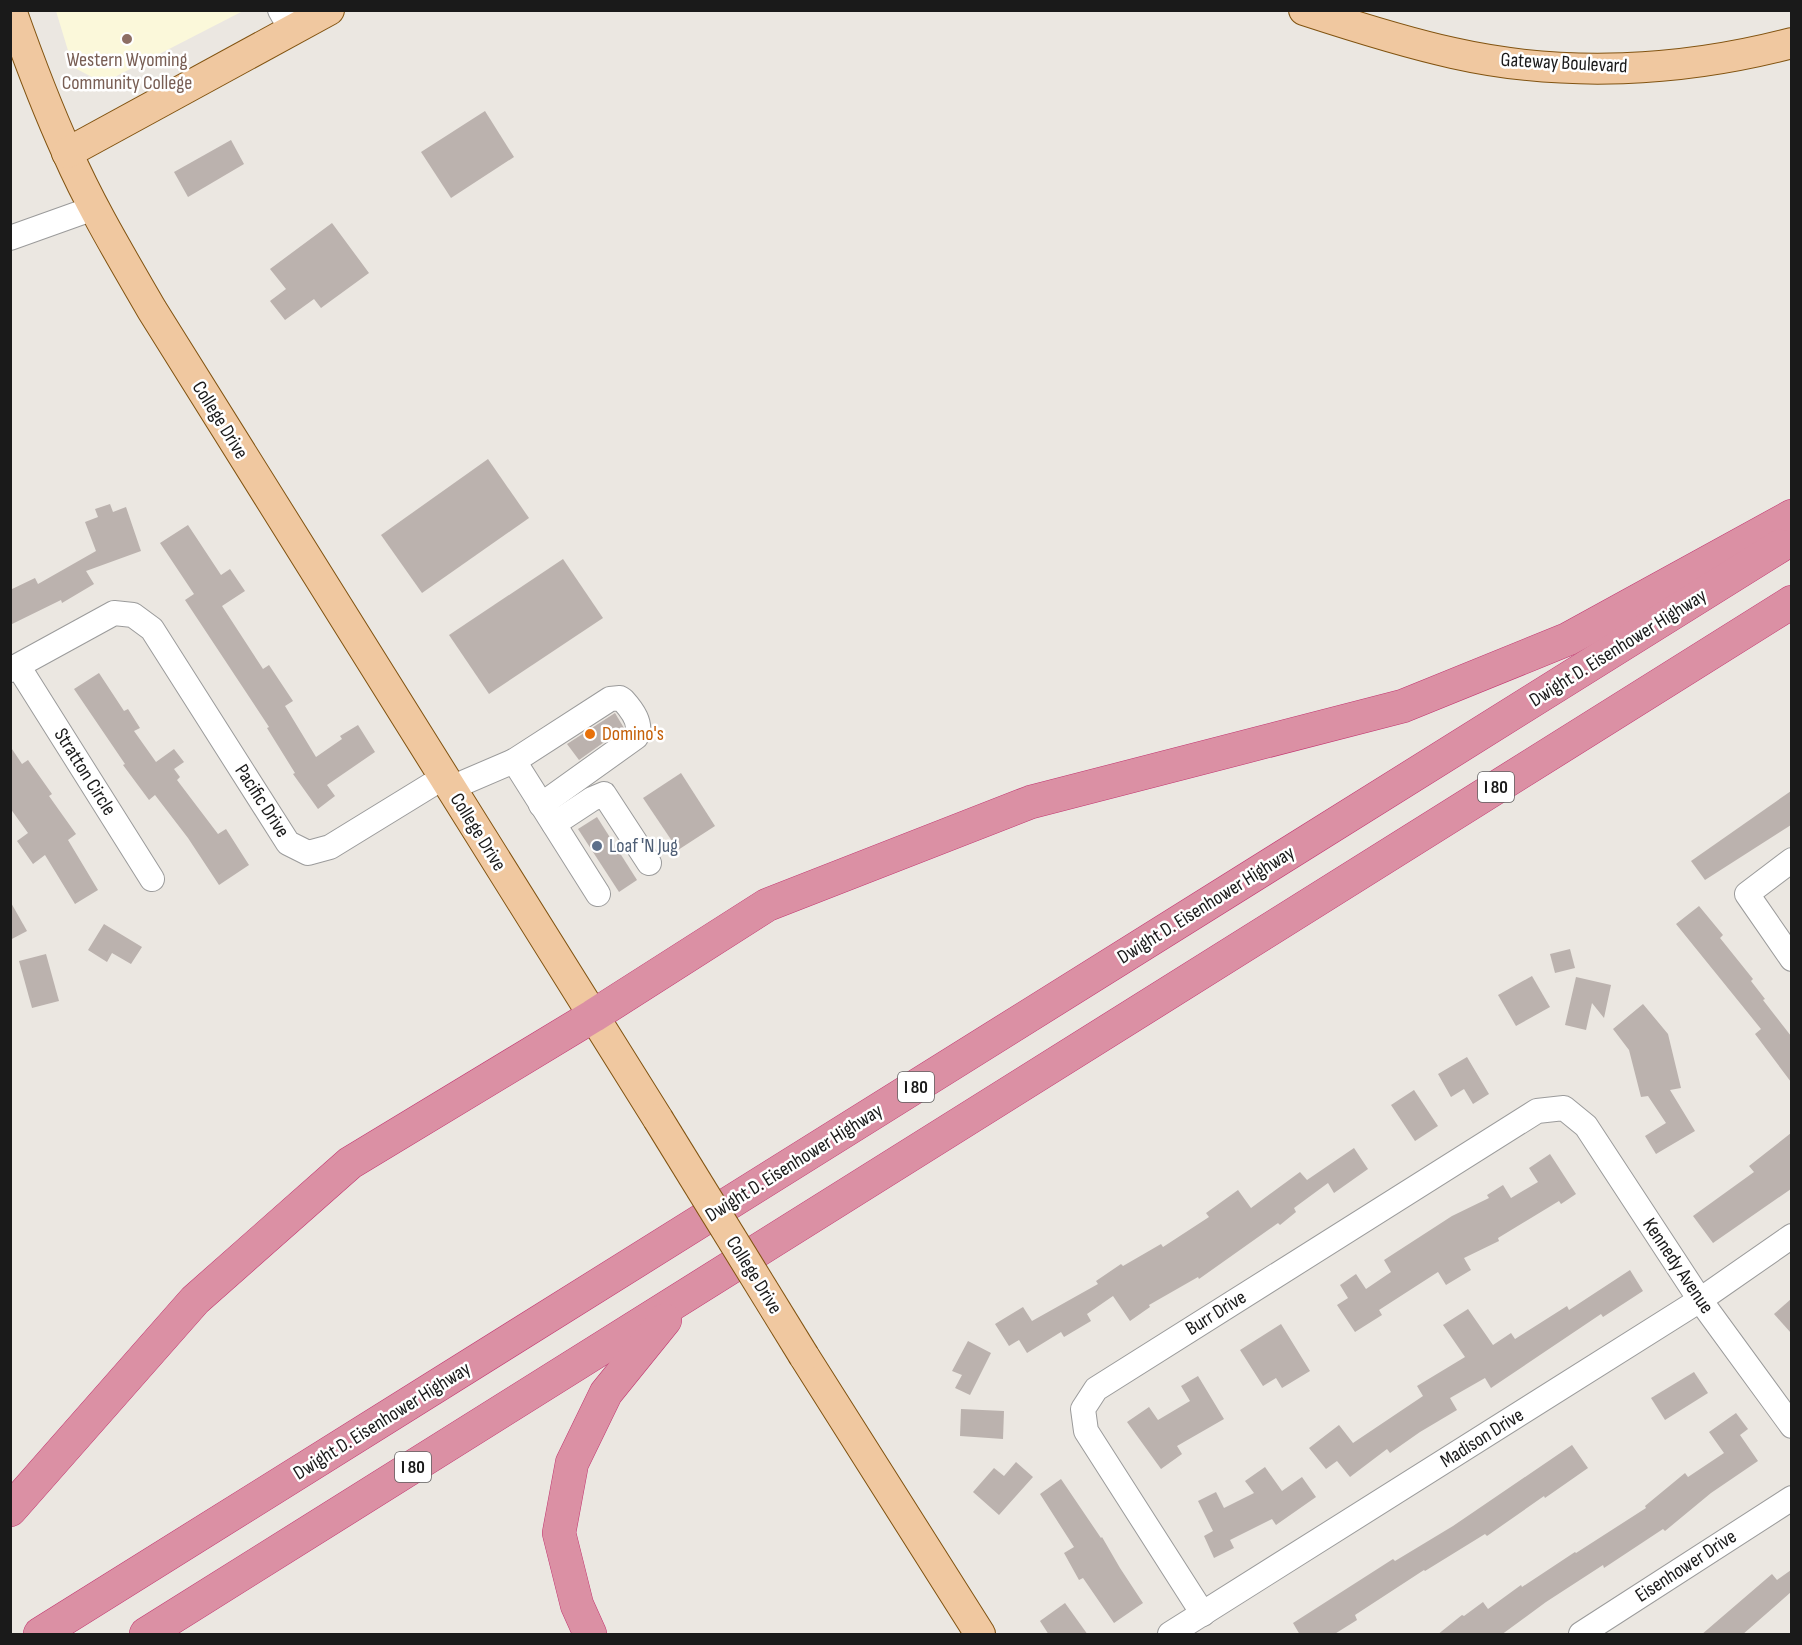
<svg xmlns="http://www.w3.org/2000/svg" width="1802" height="1645" font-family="'Sofia Sans Condensed',sans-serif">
<rect width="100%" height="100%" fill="#ebe7e1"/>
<polygon fill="#fbf8da" points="56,11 56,10 243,11 103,83 73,67"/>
<g fill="#bbb2ae">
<polygon points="485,111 514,157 451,198 421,152"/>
<polygon points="231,140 244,164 188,197 174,172"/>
<polygon points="332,223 369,273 321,308 314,299 285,320 270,301 286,289 270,269"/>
<polygon points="488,459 529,518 422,593 381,535"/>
<polygon points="110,504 113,512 126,507 141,551 86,571 94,584 62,603 61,600 10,625 10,590 35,578 38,584 96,551 85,522 98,517 95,509"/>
<polygon points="188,525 221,575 230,569 245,591 222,606 263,669 269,665 293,701 285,706 316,757 342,739 340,736 358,725 375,752 327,785 335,796 318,809 293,774 295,773 267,728 269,727 185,600 194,594 160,543"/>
<polygon points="563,559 603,618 489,694 449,635"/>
<polygon points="99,673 124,711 128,709 140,728 134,731 156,762 174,749 184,762 174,769 180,777 177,780 218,834 226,829 249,865 219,885 188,838 155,795 149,800 123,765 125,764 74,689"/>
<polygon points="615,713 624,728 579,760 567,744"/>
<polygon points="10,746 22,764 28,760 52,794 49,796 76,834 68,840 98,890 75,904 45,855 33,864 17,841 28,833 10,808"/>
<polygon points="681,773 715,826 678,850 643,798"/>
<polygon points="1791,791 1791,825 1705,880 1691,861"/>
<polygon points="597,817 637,880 619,892 578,829"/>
<polygon points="10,901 27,931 10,940"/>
<polygon points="1699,906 1723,935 1720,938 1753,979 1751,981 1765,999 1763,1000 1791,1036 1791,1082 1755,1034 1761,1029 1676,924"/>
<polygon points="104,924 142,947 131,964 112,953 107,962 88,950"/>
<polygon points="1570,949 1575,968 1555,973 1550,954"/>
<polygon points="46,954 59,1001 32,1008 19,961"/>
<polygon points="1532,976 1550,1007 1516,1026 1498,995"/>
<polygon points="1576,977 1611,985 1604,1018 1592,1003 1586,1030 1565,1025"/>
<polygon points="1643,1004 1668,1034 1681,1088 1670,1090 1695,1131 1656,1154 1645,1136 1666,1123 1648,1096 1641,1097 1629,1050 1613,1029"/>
<polygon points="1467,1057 1489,1094 1473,1104 1464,1089 1451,1097 1438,1074"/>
<polygon points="1414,1090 1438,1126 1415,1141 1391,1105"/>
<polygon points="1791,1133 1791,1189 1713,1243 1693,1216 1754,1172 1749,1166"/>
<polygon points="1354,1148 1368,1169 1334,1193 1328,1183 1294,1208 1296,1212 1280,1225 1278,1223 1199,1279 1198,1277 1149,1305 1150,1307 1130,1321 1113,1296 1087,1314 1091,1321 1064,1337 1061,1332 1027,1353 1019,1340 1009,1346 995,1324 1023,1307 1032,1321 1098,1284 1096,1281 1121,1264 1123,1266 1161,1244 1163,1247 1209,1217 1206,1213 1238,1190 1251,1208 1300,1172 1307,1180"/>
<polygon points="1550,1154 1576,1194 1561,1204 1559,1201 1498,1238 1499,1241 1464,1258 1471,1270 1446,1285 1438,1272 1379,1310 1382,1315 1355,1332 1337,1305 1348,1298 1340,1285 1356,1274 1366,1289 1391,1272 1384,1260 1452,1216 1489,1198 1487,1195 1503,1185 1511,1198 1538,1182 1529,1168"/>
<polygon points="1630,1270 1643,1291 1603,1317 1601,1314 1491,1388 1485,1378 1450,1398 1457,1410 1420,1432 1390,1453 1387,1449 1350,1477 1337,1461 1326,1469 1309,1448 1339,1425 1353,1443 1423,1396 1417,1386 1465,1357 1443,1325 1468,1309 1493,1345 1511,1333 1515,1339 1567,1306 1569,1310"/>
<polygon points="1791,1299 1791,1333 1774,1314"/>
<polygon points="1281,1324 1310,1371 1282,1388 1276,1378 1263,1386 1240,1350"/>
<polygon points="968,1341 991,1353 970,1395 955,1388 962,1375 952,1371"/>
<polygon points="1694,1372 1708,1393 1665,1420 1651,1398"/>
<polygon points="1198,1376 1224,1419 1177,1446 1182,1454 1161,1469 1127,1422 1149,1407 1158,1420 1190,1401 1181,1386"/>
<polygon points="961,1409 1004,1411 1003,1439 960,1436"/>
<polygon points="1736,1413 1748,1429 1740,1435 1758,1461 1711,1493 1665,1531 1663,1529 1604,1568 1603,1565 1546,1602 1501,1635 1437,1635 1462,1615 1464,1616 1483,1602 1488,1609 1521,1585 1522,1587 1575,1552 1576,1553 1646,1508 1645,1506 1685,1473 1688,1477 1724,1453 1709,1432"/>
<polygon points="1572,1445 1588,1468 1545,1498 1544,1496 1487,1536 1485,1534 1425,1571 1424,1570 1355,1615 1357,1620 1333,1635 1300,1635 1293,1623 1393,1559 1395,1561 1453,1526"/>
<polygon points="1016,1462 1033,1477 999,1515 973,1492 994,1468 1004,1476"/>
<polygon points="1265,1467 1282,1491 1302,1477 1316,1497 1276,1525 1272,1519 1230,1540 1234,1548 1214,1558 1204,1536 1213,1531 1198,1501 1216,1492 1224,1508 1254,1493 1245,1481"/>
<polygon points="1061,1479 1101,1538 1102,1537 1120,1568 1143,1603 1114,1623 1083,1578 1079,1580 1064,1553 1074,1547 1040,1494"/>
<polygon points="1791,1570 1791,1592 1742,1635 1701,1635 1772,1574 1777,1580"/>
<polygon points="1065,1603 1088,1635 1049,1635 1040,1621"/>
</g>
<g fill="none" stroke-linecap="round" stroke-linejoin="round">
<defs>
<g id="minor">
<polyline points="280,10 292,31"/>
<polyline points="10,238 94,208"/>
<polyline points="18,666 152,879"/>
<polyline points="10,670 114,613 133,615 152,629 288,843 308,853 330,847 444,777"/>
<polyline points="514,761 598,894"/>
<path d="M451,788L514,761L610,699L620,698L623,700C632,710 643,724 636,737L541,805"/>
<polyline points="554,824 592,799 604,794 649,863"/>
<polyline points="1792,860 1747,894 1792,959"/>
<polyline points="1203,1614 1086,1431 1083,1409 1096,1389 1537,1111 1564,1108 1586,1126 1700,1300 1792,1426"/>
<polyline points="1170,1634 1700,1300 1792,1236"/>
<polyline points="1581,1634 1792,1498"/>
</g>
<g id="major">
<path d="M11,10C28,58 46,106 67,152C91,207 122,258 152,310L658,1119"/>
<path d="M1304,10C1353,26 1403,42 1453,53C1564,78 1682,72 1792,43"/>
<polyline points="67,153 329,10"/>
<polyline points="804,1356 980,1634"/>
</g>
<g id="highway">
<polyline points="10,1510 195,1300 350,1163 593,1016 767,905 1031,802 1403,706 1568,639 1792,516"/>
<polyline points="40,1634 1780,546"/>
<polyline points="146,1634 1792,602"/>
<polyline points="590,1634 577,1605 559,1533 572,1463 606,1393 665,1320"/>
</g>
</defs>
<use href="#minor" stroke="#9b9b9b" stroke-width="26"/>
<use href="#major" stroke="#815310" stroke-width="32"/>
<use href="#highway" stroke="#c13670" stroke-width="34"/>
<use href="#minor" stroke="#fff" stroke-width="24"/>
<use href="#major" stroke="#f0c8a0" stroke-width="30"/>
<use href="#highway" stroke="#db90a4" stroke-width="33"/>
<defs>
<polyline id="major-bridge" points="658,1119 804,1356"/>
</defs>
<use href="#major-bridge" stroke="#815310" stroke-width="32" stroke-linecap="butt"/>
<use href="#major-bridge" stroke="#f0c8a0" stroke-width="30"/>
</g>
<circle fill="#8d6e63" stroke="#fff" stroke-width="2" cx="127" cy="39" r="6"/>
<circle fill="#e8710a" stroke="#fff" stroke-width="2" cx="590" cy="734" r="6"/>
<circle fill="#5c6f8a" stroke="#fff" stroke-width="2" cx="597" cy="846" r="6"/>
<g text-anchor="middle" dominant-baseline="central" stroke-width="5" stroke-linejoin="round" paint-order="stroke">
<g fill="#fff" stroke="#5f5f5f" stroke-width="1.5">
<rect x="1478" y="772" width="36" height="30" rx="4.5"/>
<rect x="898" y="1072" width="36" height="30" rx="4.5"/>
<rect x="395" y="1452" width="36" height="30" rx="4.5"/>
</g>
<g font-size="18" font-weight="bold" fill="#1a1a1a">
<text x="1496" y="787">I 80</text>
<text x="916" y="1087">I 80</text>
<text x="413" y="1467">I 80</text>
</g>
<g font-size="20" fill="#785e54" stroke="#fff">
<text x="127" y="60">Western Wyoming<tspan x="127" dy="23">Community College</tspan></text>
</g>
<g font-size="20" fill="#1a1a1a" stroke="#fff">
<text transform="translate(1564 63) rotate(3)">Gateway Boulevard</text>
<text transform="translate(220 420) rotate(58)">College Drive</text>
<text transform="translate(1618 648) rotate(-32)">Dwight D. Eisenhower Highway</text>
<text transform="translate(85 772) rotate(58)">Stratton Circle</text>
<text transform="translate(262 801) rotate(57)">Pacific Drive</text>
<text transform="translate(478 832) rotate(58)">College Drive</text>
<text transform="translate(1206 905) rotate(-32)">Dwight D. Eisenhower Highway</text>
<text transform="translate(794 1163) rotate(-32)">Dwight D. Eisenhower Highway</text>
<text transform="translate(1678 1266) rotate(56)">Kennedy Avenue</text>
<text transform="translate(754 1275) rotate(58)">College Drive</text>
<text transform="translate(1216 1313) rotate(-32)">Burr Drive</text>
<text transform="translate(382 1421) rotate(-32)">Dwight D. Eisenhower Highway</text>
<text transform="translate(1482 1438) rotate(-32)">Madison Drive</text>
<text transform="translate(1686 1566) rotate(-33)">Eisenhower Drive</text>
</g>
<g font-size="20" fill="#c56008" stroke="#fff" text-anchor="start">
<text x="602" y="734">Domino's</text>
</g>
<g font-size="20" fill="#4e5e75" stroke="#fff" text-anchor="start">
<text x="609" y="846">Loaf 'N Jug</text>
</g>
</g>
<rect width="1802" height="1645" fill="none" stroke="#1a1a1a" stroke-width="24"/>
</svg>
